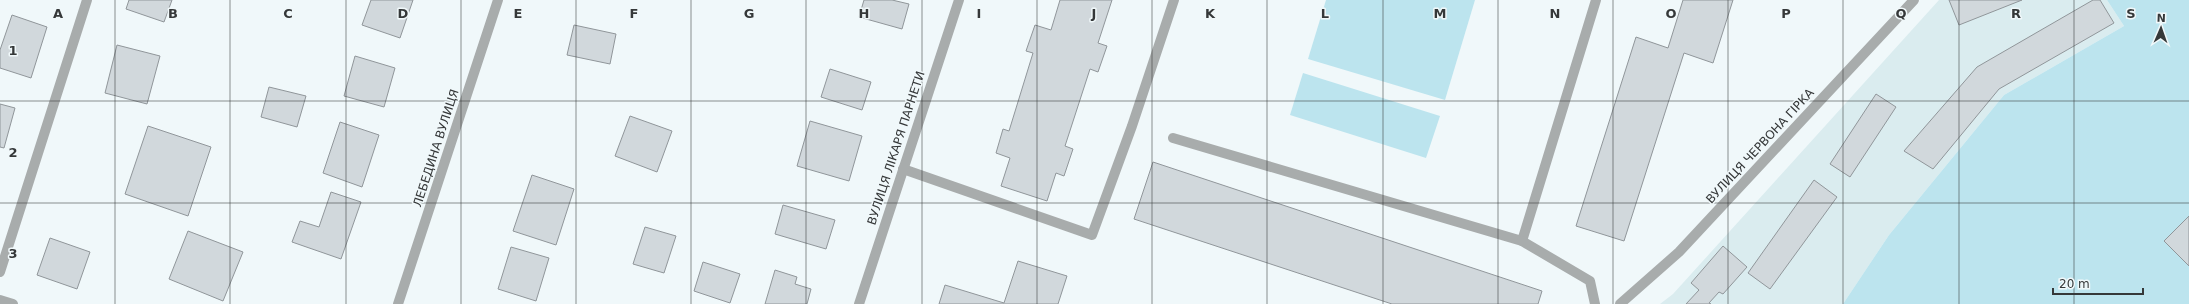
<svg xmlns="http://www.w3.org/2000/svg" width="2189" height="304" font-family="'DejaVu Sans',sans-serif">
<rect width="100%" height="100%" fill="#f0f8fa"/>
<polygon fill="#daecef" points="1939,0 2107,0 2124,26 2004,95 1889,235 1843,304 1660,304 1673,294"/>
<g fill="#bce4ee">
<polygon points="1326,0 1475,0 1445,100 1308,59"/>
<polygon points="2107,0 2189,0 2189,304 1843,304 1889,235 2004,95 2124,26"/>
<polygon points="1303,73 1440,116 1426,158 1290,115"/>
</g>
<g fill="#d1d8dc" stroke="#90969a">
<polygon points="129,0 172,0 164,22 126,9"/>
<polygon points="371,0 413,0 400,38 362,25"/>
<polygon points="864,0 892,0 909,4 902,29 859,17"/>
<polygon points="1060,0 1112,0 1098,43 1107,46 1098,72 1090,69 1065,146 1073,149 1064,176 1056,173 1047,201 1001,186 1010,158 996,153 1003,129 1009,131 1033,53 1026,51 1035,25 1051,30"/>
<polygon points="1683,0 1733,0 1713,63 1684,53 1624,241 1576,226 1636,37 1668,48"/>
<polygon points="1949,0 2022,0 1959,25"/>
<polygon points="2093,0 2100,0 2114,23 1999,89 1933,169 1904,151 1977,67"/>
<polygon points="12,15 47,27 31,78 0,68 0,50"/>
<polygon points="574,25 616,34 610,64 567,55"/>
<polygon points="117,45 160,56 147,104 105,93"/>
<polygon points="355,56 395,68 384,107 344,96"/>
<polygon points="830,69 871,82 862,110 821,97"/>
<polygon points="269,87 306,96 297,127 261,117"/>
<polygon points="1876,94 1896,107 1850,177 1830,164"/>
<polygon points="0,104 15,108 4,148 0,147"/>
<polygon points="630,116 672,131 657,172 615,156"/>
<polygon points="810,121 862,136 849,181 797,166"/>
<polygon points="340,122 379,135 362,187 323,173"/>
<polygon points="148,126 211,147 188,216 125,194"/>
<polygon points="1153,162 1542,291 1538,304 1392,304 1134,219"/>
<polygon points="532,175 574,189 556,245 513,231"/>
<polygon points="1814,180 1837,197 1770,289 1748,273"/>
<polygon points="331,192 361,202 341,259 292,242 300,221 319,227"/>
<polygon points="783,205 835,220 826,249 775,234"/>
<polygon points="2189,216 2189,266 2164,241"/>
<polygon points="645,227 676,236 664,273 633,264"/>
<polygon points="188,231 243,252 223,301 169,279"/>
<polygon points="50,238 90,252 77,289 37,275"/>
<polygon points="1723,246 1747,267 1723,294 1719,292 1709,303 1711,304 1686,304 1699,290 1691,283"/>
<polygon points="511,247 549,258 536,301 498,289"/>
<polygon points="1018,261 1067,276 1058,304 939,304 945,285 1004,303"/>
<polygon points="703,262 740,274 730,303 694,291"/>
<polygon points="775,270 797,277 795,284 811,289 807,304 765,304"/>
</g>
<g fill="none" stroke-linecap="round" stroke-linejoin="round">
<g stroke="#a8acac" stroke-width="10">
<polyline points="1173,138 1522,241 1596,0"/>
<polyline points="903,169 1092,235 1132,126 1174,0"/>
<polyline points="1522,241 1590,281 1595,304"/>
</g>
<g stroke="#a8acac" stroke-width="10">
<polyline points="0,272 87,0"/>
<polyline points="0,300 13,304"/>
<polyline points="398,304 498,0"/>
<polyline points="859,304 959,0"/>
<polyline points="1620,304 1679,252 1914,0"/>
</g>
</g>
<path fill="none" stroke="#353839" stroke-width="1" stroke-opacity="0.55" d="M115,0V304M230,0V304M346,0V304M461,0V304M576,0V304M691,0V304M806,0V304M922,0V304M1037,0V304M1152,0V304M1267,0V304M1383,0V304M1498,0V304M1613,0V304M1728,0V304M1843,0V304M1959,0V304M2074,0V304M0,101H2189M0,203H2189"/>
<g text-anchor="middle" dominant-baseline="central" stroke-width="3" stroke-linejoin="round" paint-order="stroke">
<g font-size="12" fill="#353839" stroke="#f0f8fa">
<text transform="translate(1760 146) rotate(-47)">ВУЛИЦЯ ЧЕРВОНА ГІРКА</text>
<text transform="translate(436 148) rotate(-72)">ЛЕБЕДИНА ВУЛИЦЯ</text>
<text transform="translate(896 148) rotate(-72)">ВУЛИЦЯ ЛІКАРЯ ПАРНЕТИ</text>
</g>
</g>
<g font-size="13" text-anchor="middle" font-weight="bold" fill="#353839" stroke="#f0f8fa" stroke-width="3" stroke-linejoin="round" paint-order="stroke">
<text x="58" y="18">A</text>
<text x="173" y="18">B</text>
<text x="288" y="18">C</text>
<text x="403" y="18">D</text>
<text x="518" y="18">E</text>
<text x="634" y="18">F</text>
<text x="749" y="18">G</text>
<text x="864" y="18">H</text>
<text x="979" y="18">I</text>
<text x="1094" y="18">J</text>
<text x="1210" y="18">K</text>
<text x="1325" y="18">L</text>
<text x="1440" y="18">M</text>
<text x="1555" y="18">N</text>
<text x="1671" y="18">O</text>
<text x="1786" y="18">P</text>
<text x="1901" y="18">Q</text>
<text x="2016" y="18">R</text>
<text x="2131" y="18">S</text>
<text x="13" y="55">1</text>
<text x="13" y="157">2</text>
<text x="13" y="258">3</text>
</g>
<g transform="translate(2161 28) rotate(2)" stroke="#f0f8fa" stroke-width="3" paint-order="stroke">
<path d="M0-3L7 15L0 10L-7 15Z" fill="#353839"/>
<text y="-6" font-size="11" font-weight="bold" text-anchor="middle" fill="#353839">N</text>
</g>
<path d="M2053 288v6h90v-6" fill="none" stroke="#353839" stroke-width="2"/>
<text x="2059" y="288" font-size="12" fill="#353839" stroke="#f0f8fa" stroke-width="3" paint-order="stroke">20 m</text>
</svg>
